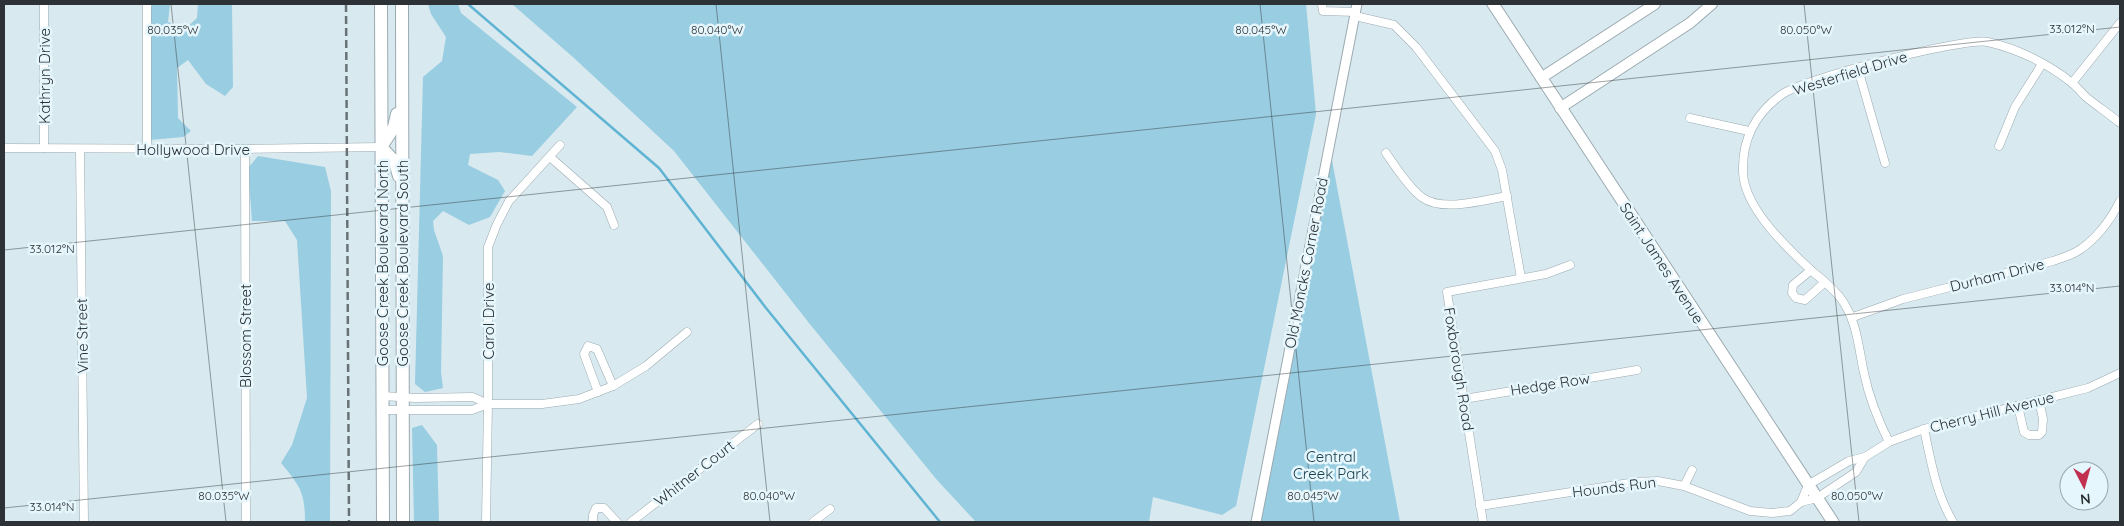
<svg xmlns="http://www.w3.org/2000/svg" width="2124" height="526" font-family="Quicksand,sans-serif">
<rect width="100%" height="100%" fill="#d8e9ef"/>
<g fill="#99cde1">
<polygon points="153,4 170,4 168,22 185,29 197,18 198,4 232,4 233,87 225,96 206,84 188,60 177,68 178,118 191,131 183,137 150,140 149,11"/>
<polygon points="428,4 458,4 461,13 577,107 532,156 499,152 470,154 468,165 498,180 505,191 490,217 469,225 443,211 433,221 434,230 443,256 441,372 443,388 425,392 415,384 423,77 442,61 446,37 431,14"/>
<polygon points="512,4 1306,4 1316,114 1236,506 1222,515 1153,497 1149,522 976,522 937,480 809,323 674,151 574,58"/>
<polygon points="1331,155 1400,522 1261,522"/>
<path d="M258,156L325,167L331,191L330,522H305C305,492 300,486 281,463L292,445L307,398L297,240L285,221H252L248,168Z"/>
<polygon points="422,425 437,445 439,522 414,522 412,428"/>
</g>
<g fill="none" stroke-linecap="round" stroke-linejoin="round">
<polyline stroke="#60b4d3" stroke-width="2.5" points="468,4 659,168 766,308 940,522"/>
<defs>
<g id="minor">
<polyline points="147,4 147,148"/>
<polyline points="1322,4 1323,11 1356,12"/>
<polyline points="1355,16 1394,25 1416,47 1495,151 1502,170 1521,278"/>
<polyline points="1858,69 1885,163"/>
<polyline points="2072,83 2120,23"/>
<polyline points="1690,118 1749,131"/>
<polyline points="1999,146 2015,107 2042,64"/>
<polyline points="4,148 245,149 381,147"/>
<polyline points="44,148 44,4"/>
<polyline points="80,149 84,522"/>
<polyline points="245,149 246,522"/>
<path d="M1386,153C1394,165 1412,191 1423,198C1443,212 1484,200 1507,196"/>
<polyline points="550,157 607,207 614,225"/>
<polyline points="1811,270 1793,285 1792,293 1796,298 1805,300 1825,282"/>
<path d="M1853,317L1903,299L2053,261C2061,258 2069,256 2076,252C2094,242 2111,220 2120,201"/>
<polyline points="598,392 584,354 588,346 597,349 613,386"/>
<polyline points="382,396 416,398 473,397 488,404"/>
<polyline points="1464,399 1637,370"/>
<polyline points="2018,406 2024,432 2029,435 2039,435 2042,432 2043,419 2039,400"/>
<polyline points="382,410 472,410 488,404 542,404 579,399 613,386 646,366 687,332"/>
<path d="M1924,429C1931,461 1936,494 1953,522"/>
<path d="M1889,442C1878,420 1869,397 1864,373C1858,345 1857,319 1839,296C1831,287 1822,279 1813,272C1787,248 1744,208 1743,172C1742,139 1755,114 1781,95C1802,79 1964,37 1988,42C2018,49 2049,64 2072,83C2077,87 2081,92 2086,97C2097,106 2109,114 2120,123"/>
<polyline points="1684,486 1692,470"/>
<polyline points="1801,502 1808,485 1849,461 1865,457 1889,442 1924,429 2088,388 2120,373"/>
<polyline points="1480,506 1636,482 1658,481 1684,486 1750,511 1772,513 1790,511 1801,502 1817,498 1856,472 1865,457"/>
<polyline points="486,522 488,404 488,247 497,224 509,201 560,145"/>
<polyline points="593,522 593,515 596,508 604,508 617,522"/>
<polyline points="631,522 758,424"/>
<polyline points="813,522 830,509"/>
<polyline points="1483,522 1447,292 1546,274 1570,265"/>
</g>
<polyline id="tertiary" points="1256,522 1357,4"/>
<g id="secondary">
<polyline points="1541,78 1655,4"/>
<polyline points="1560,108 1690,23 1712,4"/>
</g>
<polyline id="primary" points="1493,4 1833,522"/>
<g id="trunk">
<polyline points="381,4 383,522"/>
<polyline points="402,4 403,522"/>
<polyline points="397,114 394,127 381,147 395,162 399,176"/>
</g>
</defs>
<use href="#minor" stroke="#9baab1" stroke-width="9"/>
<use href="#tertiary" stroke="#9baab1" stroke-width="11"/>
<use href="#secondary" stroke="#9baab1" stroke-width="12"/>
<use href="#primary" stroke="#9baab1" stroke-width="13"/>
<use href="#trunk" stroke="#9baab1" stroke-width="14"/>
<use href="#minor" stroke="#fff" stroke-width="8"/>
<use href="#tertiary" stroke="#fff" stroke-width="9"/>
<use href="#secondary" stroke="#fff" stroke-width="10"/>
<use href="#primary" stroke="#fff" stroke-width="11"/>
<use href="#trunk" stroke="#fff" stroke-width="12"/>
<polyline stroke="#697377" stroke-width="2.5" stroke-dasharray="8 4" stroke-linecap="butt" points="346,4 349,522"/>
</g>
<path fill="none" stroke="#2c3235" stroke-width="1" stroke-opacity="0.45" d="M171,4L226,522M716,4L770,522M1260,4L1314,522M1804,4L1859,522M4,250L2120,27M4,508L2120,286"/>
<g text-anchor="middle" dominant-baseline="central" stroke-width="5" stroke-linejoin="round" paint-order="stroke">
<g font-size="15" fill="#2c3235" stroke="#e6f6fd">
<text transform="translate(1850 73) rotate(-17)">Westerfield Drive</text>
<text transform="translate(44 76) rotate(-90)">Kathryn Drive</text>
<text x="193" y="149">Hollywood Drive</text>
<text transform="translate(382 263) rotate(-90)">Goose Creek Boulevard North</text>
<text transform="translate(402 263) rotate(-90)">Goose Creek Boulevard South</text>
<text transform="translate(1306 263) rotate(-79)">Old Moncks Corner Road</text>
<text transform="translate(1662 263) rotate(57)">Saint James Avenue</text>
<text transform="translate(1997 275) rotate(-14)">Durham Drive</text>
<text transform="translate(488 321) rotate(-90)">Carol Drive</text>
<text transform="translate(82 336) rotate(-91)">Vine Street</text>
<text transform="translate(245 336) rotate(-90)">Blossom Street</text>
<text transform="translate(1459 369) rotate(81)">Foxborough Road</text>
<text transform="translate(1550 384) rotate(-9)">Hedge Row</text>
<text transform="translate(1992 412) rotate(-14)">Cherry Hill Avenue</text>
<text transform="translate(694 473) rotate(-38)">Whitner Court</text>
<text transform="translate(1614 487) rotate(-7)">Hounds Run</text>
</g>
<g font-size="15" fill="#163d4a" stroke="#e6f6fd">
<text x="1331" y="456">Central<tspan x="1331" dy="17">Creek Park</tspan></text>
</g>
</g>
<g font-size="12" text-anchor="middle" fill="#2c3235" stroke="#e6f6fd" stroke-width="5" stroke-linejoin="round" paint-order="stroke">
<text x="2072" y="33">33.012°N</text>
<text x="173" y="34">80.035°W</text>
<text x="717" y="34">80.040°W</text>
<text x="1261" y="34">80.045°W</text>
<text x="1806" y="34">80.050°W</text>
<text x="52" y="253">33.012°N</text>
<text x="2072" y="292">33.014°N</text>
<text x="224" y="500">80.035°W</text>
<text x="769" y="500">80.040°W</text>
<text x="1313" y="500">80.045°W</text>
<text x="1857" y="500">80.050°W</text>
<text x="52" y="511">33.014°N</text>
</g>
<rect width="2124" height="526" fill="none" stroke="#2c3235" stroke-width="10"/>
<g transform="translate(2084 486) rotate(174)"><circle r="24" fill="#e6f6fd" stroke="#9ca8ad"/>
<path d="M0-4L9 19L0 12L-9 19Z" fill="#c1304e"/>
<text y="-8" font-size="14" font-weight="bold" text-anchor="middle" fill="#2c3235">N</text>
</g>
</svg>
